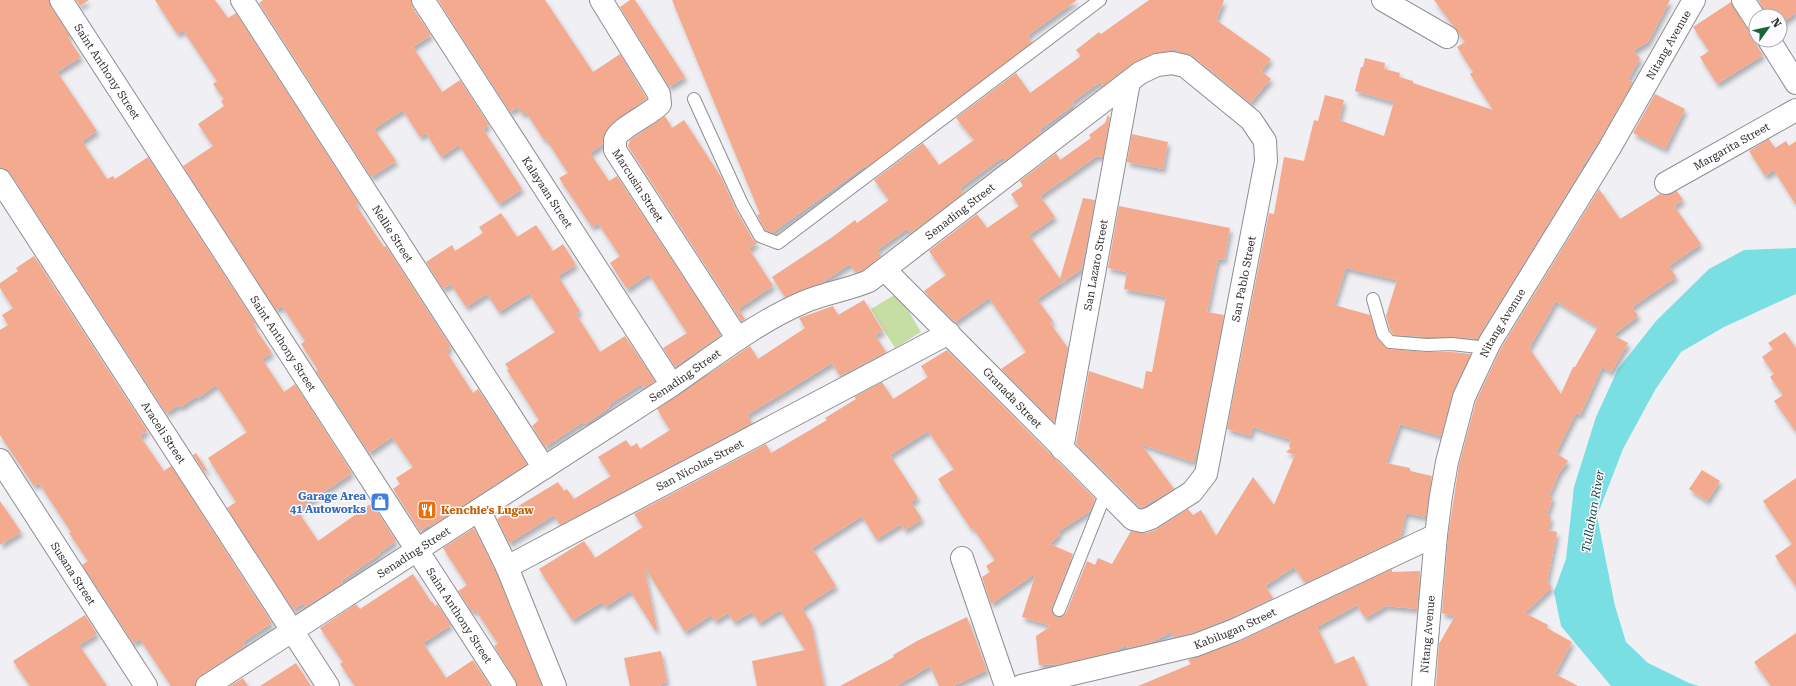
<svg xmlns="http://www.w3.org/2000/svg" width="1796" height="686" font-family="'Roboto Serif',serif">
<defs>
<filter id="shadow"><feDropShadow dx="2.5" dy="4.5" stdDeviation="2" flood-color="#0004"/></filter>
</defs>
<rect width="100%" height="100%" fill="#efeff4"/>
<polygon fill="#c6dda3" points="898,293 921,332 895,348 871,309"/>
<polygon fill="#7adfe2" points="1796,248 1796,294 1724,327 1681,352 1655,390 1623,449 1597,516 1615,606 1626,642 1648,663 1689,683 1699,686 1611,686 1561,626 1554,592 1566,559 1574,487 1596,417 1618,369 1656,321 1709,269 1744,250"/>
<g fill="#f3aa8e" fill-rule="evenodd" filter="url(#shadow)">
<polygon points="0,0 49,0 51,7 70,36 68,38 81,57 57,72 97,131 82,141 107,179 113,176 115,179 148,157 256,324 253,325 272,353 262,359 284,392 295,384 352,473 297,510 318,541 372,503 396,541 379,553 380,554 341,581 343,583 305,607 303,603 293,610 227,508 236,502 208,458 247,432 216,385 198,398 197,396 181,407 179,405 166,413 10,173 6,169 0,168"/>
<polygon points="76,0 89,0 80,6"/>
<polygon points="155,0 215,0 228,18 236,13 359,204 356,205 384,247 386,246 451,347 446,351 473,393 478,389 527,464 430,527 428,525 420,531 393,489 400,484 396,478 413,467 392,437 369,453 316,371 318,370 301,344 305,341 282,306 276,310 183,166 213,146 198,124 224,106 221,101 224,99 213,84 217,81 183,30 177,34"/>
<polygon points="263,0 411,0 412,7 431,35 413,47 442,92 460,80 489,125 483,129 522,189 499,204 459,145 441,157 426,133 420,137 403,110 374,129 396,161 371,177 259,3"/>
<polygon points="438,0 545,0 593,72 620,54 647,99 613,122 604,134 602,145 590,153 609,181 617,176 721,335 675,367 663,348 687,333 649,274 627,289 610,263 620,256 598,223 592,227 559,178 568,173 546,139 544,140 526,112 522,114 518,107 510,112"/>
<polygon points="630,0 635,0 685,77 669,87 620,7"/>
<polygon points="672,0 1077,0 1028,35 1031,43 866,168 865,166 772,233 765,230 757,215 760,214"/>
<polygon points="1149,0 1224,0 1216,20 1271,59 1261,71 1271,79 1250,103 1193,56 1179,52 1174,48 1171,51 1152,54 1133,63 1103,86 1100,82 1072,102 1074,105 1039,130 1041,133 1005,161 1003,157 960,188 963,193 911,233 907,229 877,250 881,256 863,270 856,273 850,264 823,282 785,297 772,277 831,238 855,220 857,223 889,200 874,180 923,143 939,165 974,140 956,118 1016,73 1030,93 1081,56 1076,50 1099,32 1101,34"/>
<polygon points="1434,0 1670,0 1648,42 1633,51 1640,58 1628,80 1633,82 1602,136 1585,163 1582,165 1583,167 1477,339 1453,337 1427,337 1394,335 1390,330 1386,316 1397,280 1346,268 1334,305 1370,315 1376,336 1385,347 1389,349 1426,352 1452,352 1471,354 1452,394 1441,436 1400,424 1386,463 1410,468 1410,471 1432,476 1426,517 1406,513 1400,538 1305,583 1294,567 1265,586 1273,598 1230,618 1192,633 1174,637 1171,632 1152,642 1128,648 1126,645 1116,651 1062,664 1039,665 1036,636 1051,626 1022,617 1036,573 991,604 982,577 990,572 986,566 995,560 973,528 971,529 938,479 954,469 928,431 890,455 918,498 911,502 922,519 905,530 901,524 876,539 862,516 812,548 836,586 802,608 811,623 824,686 757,686 752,661 805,650 780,610 759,623 752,612 734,622 728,613 715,621 711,615 685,632 644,566 657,629 655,630 630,591 605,607 602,602 572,620 539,569 584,541 595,558 643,527 634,514 766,444 771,453 827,420 825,418 856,399 854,397 882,382 893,399 928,377 921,366 947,350 1095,499 1090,511 1058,532 1060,534 1050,544 1073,554 1052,607 1052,611 1056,617 1060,617 1066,613 1087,561 1095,565 1098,558 1112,564 1131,531 1146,533 1155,530 1188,509 1193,515 1201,510 1216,536 1253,477 1274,505 1295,455 1286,452 1291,448 1289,447 1291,440 1253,427 1250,436 1227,429 1269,213 1274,214 1284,157 1304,161 1314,120 1318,121 1325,95 1344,100 1339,120 1384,136 1394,102 1355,91 1361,67 1363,67 1365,58 1385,63 1384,69 1400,73 1399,77 1413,81 1413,83 1493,110 1470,74 1473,72 1457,47 1465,42"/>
<polygon points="1758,0 1796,0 1796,13 1780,24 1780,16 1767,16"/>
<polygon points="1731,2 1746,27 1750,31 1756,32 1756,40 1754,41 1763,55 1717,84 1700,57 1709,51 1693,27"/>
<polygon points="1655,94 1685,109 1665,149 1633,133"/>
<polygon points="1108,115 1110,118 1103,157 1097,156 1040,196 1055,217 1029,235 1060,279 1083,198 1095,200 1082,269 1037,299 1053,321 1050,323 1068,348 1054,422 1001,369 1026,352 989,298 955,322 924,291 946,275 929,251 977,214 987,228 1019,206 1011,194 1023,186 1020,181 1056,153 1060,160 1091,138 1089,135 1105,123"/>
<polygon points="665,116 672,128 684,120 721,177 735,208 753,240 757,243 749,249 773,286 738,309 745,319 742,322 628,146 630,140"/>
<polygon points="1132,134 1168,142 1163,169 1127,162"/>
<polygon points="1769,139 1775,148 1786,141 1789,146 1796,141 1796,205 1774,170 1765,176 1749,151"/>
<path d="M1599,189L1620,219L1660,194L1666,195L1677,191L1683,200L1674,206L1701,244L1669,266L1676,277L1632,307L1638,316L1613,335L1628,343L1611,372L1602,367L1580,415L1576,413L1556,453L1568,461L1559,473L1549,496L1553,497L1547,515L1551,517L1548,530L1557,532L1547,582L1552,587L1525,613L1548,625L1547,628L1572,642L1555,674L1578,686H1436L1439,644L1455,616L1442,613L1448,536L1459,465L1476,401L1501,348ZM1556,301L1598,327L1575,367H1573L1561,394L1529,348Z"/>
<polygon points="1119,206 1230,228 1224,260 1218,259 1207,312 1224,315 1199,445 1193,462 1141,444 1174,489 1141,508 1076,444 1089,371 1143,389 1146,371 1152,372 1166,297 1124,289 1127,272 1108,268"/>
<polygon points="501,213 517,237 536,225 553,251 563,244 576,265 558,276 580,311 576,314 600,352 625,336 655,381 644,388 641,384 609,405 610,407 585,424 583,422 545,447 532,426 539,420 507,370 509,369 505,364 555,332 529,293 499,312 487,294 466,307 451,284 443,289 426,262 452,245 455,251 483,233 479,227"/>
<polygon points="34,256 145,427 147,431 140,436 164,471 171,466 272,623 243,642 245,646 200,676 196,680 195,686 171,686 140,639 133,643 82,565 88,561 69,533 71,532 39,483 34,486 0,435 0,330 8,325 2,315 13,308 0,288 0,283 18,271 16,268"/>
<polygon points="864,300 883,331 875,335 886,352 840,376 832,363 747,415 752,423 560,525 554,515 509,543 497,519 558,482 564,491 567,489 574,499 611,476 598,457 626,440 631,447 637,443 640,449 670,430 657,409 750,346 758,359 805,328 799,318 833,306 838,315"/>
<polygon points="1785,332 1796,348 1796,432 1774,401 1783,395 1770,377 1774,374 1762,357 1773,349 1768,343"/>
<polygon points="196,453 207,470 204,472 193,455"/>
<polygon points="1702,470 1720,481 1707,501 1689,489"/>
<polygon points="1796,478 1796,587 1775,556 1792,544 1763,501"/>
<polygon points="0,501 21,532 0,545"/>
<polygon points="474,528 496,572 542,686 517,686 515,679 494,646 498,644 475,609 472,612 458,591 467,585 443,548"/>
<polygon points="1392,569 1392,572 1420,571 1417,609 1386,606 1365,618 1357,605 1317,627 1335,664 1354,656 1367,686 1138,686 1191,664 1188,660 1240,641"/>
<polygon points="413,574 431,602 432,601 435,606 437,604 451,625 423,643 446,678 473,660 490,686 355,686 340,664 343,662 320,628 356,604 360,609"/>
<polygon points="85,615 97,634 79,645 107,686 30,686 13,661"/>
<polygon points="967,617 987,670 953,686 939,686 930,666 896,686 840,686 894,657 893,655 917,641"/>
<polygon points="1796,633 1796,686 1771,686 1754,662"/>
<polygon points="661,651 667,681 659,686 630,686 624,658"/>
<polygon points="296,663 311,686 260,686"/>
<polygon points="243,678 248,686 230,686"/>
</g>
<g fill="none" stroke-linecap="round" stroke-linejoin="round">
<defs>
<g id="service">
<polyline points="694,99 742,204 760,236 778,243 1100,0"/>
<polyline points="1373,299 1383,334 1390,342 1427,345 1452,344 1487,348"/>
<polyline points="1059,610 1106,492"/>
</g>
<g id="minor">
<path id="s1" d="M61,0L505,686"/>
<path id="s2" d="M242,0L544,468"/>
<path id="s3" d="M423,0L672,385"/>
<path id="s4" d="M601,0L659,94L660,104C650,115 618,128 615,140C615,143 615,147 615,150L738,339"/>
<polyline points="1383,0 1447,37"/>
<polyline points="1743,0 1756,20"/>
<polyline points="1769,40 1796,83"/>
<path id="s5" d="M0,180L328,686"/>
<path id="s6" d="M1666,183L1796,110"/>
<path id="s7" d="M1062,449L1129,82"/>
<polyline points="479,510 507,567 555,686"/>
<polyline points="962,558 1006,686"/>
<path id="s8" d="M507,567L949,333"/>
<path id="s9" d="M207,686L672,385C714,356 757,322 804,302C825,293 848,290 869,281L1140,73L1157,65L1172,63L1185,66L1251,120L1265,141L1266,161L1206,474L1192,492L1151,518L1142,521L1133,519L885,270"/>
<path id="s10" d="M1021,686L1196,645L1235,630L1436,535"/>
<path id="s11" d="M1423,686L1436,535L1441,496L1447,462L1464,397L1490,342L1609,149L1694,0"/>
</g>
<g id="tertiary">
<path id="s12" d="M0,460L146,686"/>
</g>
</defs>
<use href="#service" stroke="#8e8e93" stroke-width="14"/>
<use href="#minor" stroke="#8e8e93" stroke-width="24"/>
<use href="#tertiary" stroke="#8e8e93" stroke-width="24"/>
<use href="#service" stroke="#fff" stroke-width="12"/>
<use href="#minor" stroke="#fff" stroke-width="22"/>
<use href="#tertiary" stroke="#fff" stroke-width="22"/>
</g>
<defs>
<symbol id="shop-square" viewBox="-11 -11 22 22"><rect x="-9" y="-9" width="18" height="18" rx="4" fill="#3f7fe0" stroke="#fdfcff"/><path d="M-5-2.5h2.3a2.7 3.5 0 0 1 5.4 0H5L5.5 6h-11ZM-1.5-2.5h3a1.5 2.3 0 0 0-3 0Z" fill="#fff"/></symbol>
<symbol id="restaurant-square" viewBox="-11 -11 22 22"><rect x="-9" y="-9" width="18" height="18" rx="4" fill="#e8710a" stroke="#fdfcff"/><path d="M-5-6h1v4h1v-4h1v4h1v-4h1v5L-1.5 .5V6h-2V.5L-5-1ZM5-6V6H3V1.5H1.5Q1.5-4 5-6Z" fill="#fff"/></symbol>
</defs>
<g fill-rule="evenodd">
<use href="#shop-square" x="369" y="491" width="22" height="22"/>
<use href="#restaurant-square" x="416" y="499" width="22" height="22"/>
</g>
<g text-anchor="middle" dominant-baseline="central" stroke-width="3" stroke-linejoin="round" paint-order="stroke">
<g font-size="11" fill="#2f2f31" stroke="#fdfcff">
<text stroke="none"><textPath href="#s11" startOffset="700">Nitang Avenue</textPath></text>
<text stroke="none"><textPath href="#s1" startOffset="85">Saint Anthony Street</textPath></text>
<text stroke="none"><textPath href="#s6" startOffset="75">Margarita Street</textPath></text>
<text stroke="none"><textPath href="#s4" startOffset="231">Marcusin Street</textPath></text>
<text stroke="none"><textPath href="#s3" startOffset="229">Kalayaan Street</textPath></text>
<text stroke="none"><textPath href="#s9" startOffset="893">Senading Street</textPath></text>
<text stroke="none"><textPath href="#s2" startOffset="278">Nellie Street</textPath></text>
<text stroke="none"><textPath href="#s7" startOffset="187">San Lazaro Street</textPath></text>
<text transform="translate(1244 279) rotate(-79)">San Pablo Street</text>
<text stroke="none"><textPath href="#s11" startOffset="376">Nitang Avenue</textPath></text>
<text stroke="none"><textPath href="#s1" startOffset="409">Saint Anthony Street</textPath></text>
<text stroke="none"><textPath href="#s9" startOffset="570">Senading Street</textPath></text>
<text transform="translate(1012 398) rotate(46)">Granada Street</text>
<text stroke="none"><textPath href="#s5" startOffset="301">Araceli Street</textPath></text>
<text stroke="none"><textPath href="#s8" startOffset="218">San Nicolas Street</textPath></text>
<text stroke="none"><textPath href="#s9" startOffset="246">Senading Street</textPath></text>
<text stroke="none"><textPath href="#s12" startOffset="135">Susana Street</textPath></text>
<text stroke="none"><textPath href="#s1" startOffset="733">Saint Anthony Street</textPath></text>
<text stroke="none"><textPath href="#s10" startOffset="222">Kabilugan Street</textPath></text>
<text stroke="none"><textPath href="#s11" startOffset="52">Nitang Avenue</textPath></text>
</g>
<g font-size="11" font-weight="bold" fill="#366cbe" stroke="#fdfcff" text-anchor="end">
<text x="366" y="496">Garage Area<tspan x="366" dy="13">41 Autoworks</tspan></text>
</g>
<g font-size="11" font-weight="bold" fill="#c56008" stroke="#fdfcff" text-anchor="start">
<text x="441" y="510">Kenchie's Lugaw</text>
</g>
<g font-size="12" font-style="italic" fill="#134344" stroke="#fdfcff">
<text transform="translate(1593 511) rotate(-80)">Tullahan River</text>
</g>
</g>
<g transform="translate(1768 28) rotate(57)"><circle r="19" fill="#fdfcff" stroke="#abaaad"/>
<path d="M0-3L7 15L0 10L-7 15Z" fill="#186837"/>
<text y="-6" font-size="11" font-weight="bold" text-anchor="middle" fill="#2f2f31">N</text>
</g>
</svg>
